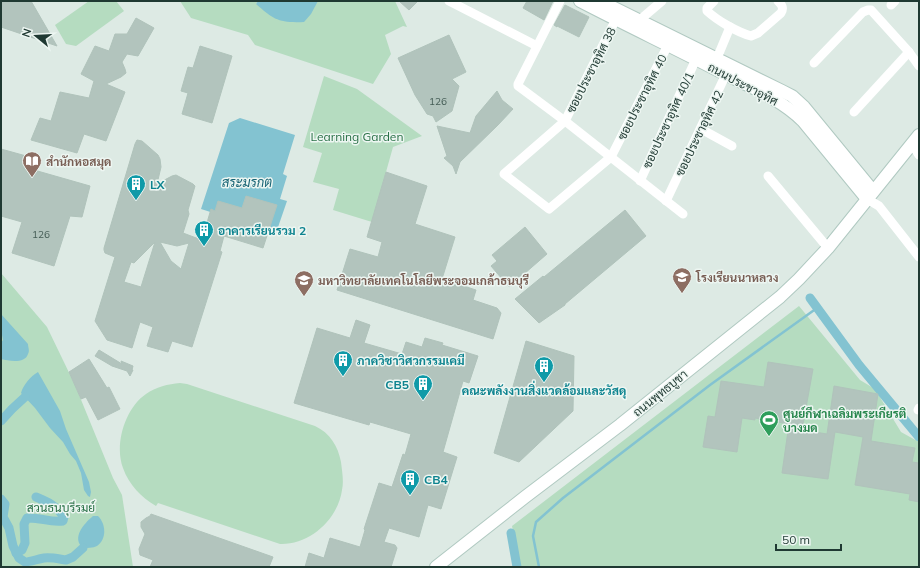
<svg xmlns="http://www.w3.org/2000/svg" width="920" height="568" font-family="Mulish,Sarabun,sans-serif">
<rect width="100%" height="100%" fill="#ddeae4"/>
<g fill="#b5dcc0">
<polygon points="89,1 116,1 124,11 76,46 66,44 55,25"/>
<polygon points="180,1 258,1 256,4 318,2 318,1 395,1 407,27 403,26 385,35 391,54 373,84 255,45 248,35 191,18"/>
<polygon points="324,76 357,89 422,136 393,147 372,222 333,210 339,189 313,182 322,153 303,147"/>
<polygon points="1,273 47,327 75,385 113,478 122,495 133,567 1,567"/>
<polygon points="799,306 860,380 875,389 901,432 919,442 919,567 520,567 512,526"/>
<path d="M180,383L187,384L315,426C330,433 338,446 341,462C342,471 344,481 342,490C338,519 310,545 280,544L158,503L156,506C141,497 129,485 123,468C114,445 125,408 146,394C156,387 168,384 180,383Z"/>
</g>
<g fill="#83c3d1">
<path d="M258,1H318L311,14L304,22C279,23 274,20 256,4Z"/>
<polygon points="240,118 295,135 283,174 287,176 280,199 287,201 276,233 201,209 229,123"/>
<path d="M1,314L28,344C28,347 30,351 28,354C25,364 9,361 1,359V343L3,340L2,335L1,334Z"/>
<path d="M38,372L60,411L66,429L89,482L91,492L90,497L88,496L84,490L81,473L76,461L70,454L63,442L50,428L35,408L21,393C23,385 31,376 38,372Z"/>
<path d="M93,516H98C106,524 107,539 97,546C93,548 87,548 83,548C82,547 80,545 79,543C75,533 86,522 93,516Z"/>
</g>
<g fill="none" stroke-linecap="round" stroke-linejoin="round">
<polyline stroke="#83c3d1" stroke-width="2.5" points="539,567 533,536 536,522 563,498 710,385 817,308"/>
<g stroke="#83c3d1" stroke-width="9">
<polyline points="810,298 859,365 919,437"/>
<polyline points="1,421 12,409 25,397"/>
<path d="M1,499L5,504L3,517L9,528L13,546L19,558L25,562C31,562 37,559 44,558C51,557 59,559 66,560L73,557L83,548"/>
<polyline points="511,533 517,567"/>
<path d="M16,553L22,550L25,543L24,524L27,518C40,517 50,523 63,521L64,517C57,506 48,502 36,497"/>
</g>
</g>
<g fill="#b2c4bd" stroke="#b0c3bb" fill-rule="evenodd">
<polygon points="1,1 31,1 57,46 1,27"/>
<polygon points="399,1 418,1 409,10"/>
<polygon points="527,1 553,1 544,20 523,8"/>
<polygon points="565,5 589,17 579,37 557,26 557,27 554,25"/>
<polygon points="136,18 154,28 138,56 127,54 122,62 125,69 126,73 121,77 106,84 125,92 106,141 84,134 77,153 31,140 40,118 51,121 60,92 89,98 94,81 81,74 95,46 109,51 115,34 127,34"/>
<polygon points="449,35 466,72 452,79 459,86 452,111 436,122 433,116 427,114 415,95 398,58"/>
<polygon points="200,46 232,56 212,123 182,114 188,93 181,91 188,67 193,68"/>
<polygon points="497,91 502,100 513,109 498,125 460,162 456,174 453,166 444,158 447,156 437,126 470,133 476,116"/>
<path d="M137,140L142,141L158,155L160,159L161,167L157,184L172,176L176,175L193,184L195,186L188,210L189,214L183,233L199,239L201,232L204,233L211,209L215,211L218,201L242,208L246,196L277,205L263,248L224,236L220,251L222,252L192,347L172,341L168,352L147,346L153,327L140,322L132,348L107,340L95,321L115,257L105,253L104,250V248L135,144ZM155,242L141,287L124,282L131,262L134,263ZM160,242L177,246L189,243L181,269L171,261Z"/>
<polygon points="1,149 37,159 34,170 90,186 82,217 70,216 54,266 12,253 22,222 1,216"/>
<polygon points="386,172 427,186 415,224 455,237 442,279 476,290 473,300 497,308 501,313 493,339 337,290 350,249 378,257 382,242 367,237"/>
<polygon points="625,210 646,236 565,304 565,305 539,323 515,299 543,276 544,277"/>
<polygon points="525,227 547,254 509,287 491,266 497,261 492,255"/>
<polygon points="356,320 370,325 364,343 402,354 406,342 422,347 425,338 443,343 442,345 478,356 469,383 463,381 443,452 457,457 441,509 428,505 419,537 389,528 384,542 395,545 397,548 391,567 305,567 309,553 324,558 330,538 360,547 365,530 364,529 379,483 392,487 403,454 405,455 411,434 370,422 369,425 294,403 317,328 350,338"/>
<polygon points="526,341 574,356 573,411 519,462 494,453"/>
<polygon points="99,350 122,364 121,361 133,366 132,370 133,370 130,376 127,371 112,366 95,356"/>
<polygon points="89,359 107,388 109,387 120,409 98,420 86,397 81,399 69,372"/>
<polygon points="768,362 813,369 802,430 827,434 834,386 878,394 871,441 915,448 912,462 919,463 919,502 909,500 910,494 855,485 863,437 835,432 828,479 782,473 789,424 755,418 755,420 742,418 737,452 703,447 708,416 715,417 721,381 764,387"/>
<polygon points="151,514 273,557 269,567 150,567 153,560 140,555 139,549 145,534 141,527 141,522 146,518 150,516"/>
</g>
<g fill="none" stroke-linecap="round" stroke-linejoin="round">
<defs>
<g id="secondary">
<path d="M580,1C628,26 677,49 725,74C751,87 782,100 803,121L867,199"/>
<polyline points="600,1 782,91 792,96 804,107 873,191"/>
<polyline points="436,567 525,497 620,425 780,297 799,279 828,248 919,135"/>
</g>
</defs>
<use href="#secondary" stroke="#b0c9c1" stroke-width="14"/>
<g stroke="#fff" stroke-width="9">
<polyline points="449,1 537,46"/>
<polyline points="560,1 518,84 518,86 565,121 683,214"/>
<path d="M714,1L707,8V11C718,21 737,32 751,36L758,33L781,13C784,8 782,5 778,1"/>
<polyline points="891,5 895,1"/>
<polyline points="619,13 565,121 504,174 549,209 611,157 671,39"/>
<polyline points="635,24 662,1"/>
<polyline points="715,63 730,27"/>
<polyline points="814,63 863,12 868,10 871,10 909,52 919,66"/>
<polyline points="854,112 909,52"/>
<polyline points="701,129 732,146"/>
<polyline points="912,144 919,155"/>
<polyline points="768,176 828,248"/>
<polyline points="640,181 696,59"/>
<polyline points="867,199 879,206 919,257"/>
<polyline points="666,201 728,70"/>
<polyline points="918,410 919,408"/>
</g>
<use href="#secondary" stroke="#fff" stroke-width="12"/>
</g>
<defs>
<symbol id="library-pin" viewBox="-11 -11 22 30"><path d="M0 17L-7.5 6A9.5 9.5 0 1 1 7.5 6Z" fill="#8d6e63" stroke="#edf6f2"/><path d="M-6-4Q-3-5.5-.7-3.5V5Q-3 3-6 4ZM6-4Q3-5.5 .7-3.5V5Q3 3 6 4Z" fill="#fff"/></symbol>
<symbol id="building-pin" viewBox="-11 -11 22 30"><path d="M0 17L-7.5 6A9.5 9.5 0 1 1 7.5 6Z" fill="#0f9aa8" stroke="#edf6f2"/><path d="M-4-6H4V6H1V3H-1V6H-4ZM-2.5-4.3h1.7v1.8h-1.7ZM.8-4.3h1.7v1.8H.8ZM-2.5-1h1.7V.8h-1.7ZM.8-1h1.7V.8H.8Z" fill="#fff"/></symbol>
<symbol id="school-pin" viewBox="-11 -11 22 30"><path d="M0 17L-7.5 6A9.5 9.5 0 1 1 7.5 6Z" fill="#8d6e63" stroke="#edf6f2"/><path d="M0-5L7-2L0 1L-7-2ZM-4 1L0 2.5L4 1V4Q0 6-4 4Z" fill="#fff"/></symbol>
<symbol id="university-pin" viewBox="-11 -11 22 30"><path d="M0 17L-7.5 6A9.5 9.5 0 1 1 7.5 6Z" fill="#8d6e63" stroke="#edf6f2"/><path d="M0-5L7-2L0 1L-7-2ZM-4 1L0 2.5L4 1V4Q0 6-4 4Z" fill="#fff"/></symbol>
<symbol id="stadium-pin" viewBox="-11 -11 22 30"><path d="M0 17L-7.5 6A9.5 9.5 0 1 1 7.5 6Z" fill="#2e9e5b" stroke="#edf6f2"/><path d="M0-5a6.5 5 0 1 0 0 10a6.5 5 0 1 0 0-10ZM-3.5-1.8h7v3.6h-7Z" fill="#fff"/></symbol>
</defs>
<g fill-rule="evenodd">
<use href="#library-pin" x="21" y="150" width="22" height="30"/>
<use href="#building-pin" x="125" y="173" width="22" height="30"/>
<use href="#building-pin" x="193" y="219" width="22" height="30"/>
<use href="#school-pin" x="671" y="266" width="22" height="30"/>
<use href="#university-pin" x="293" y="269" width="22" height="30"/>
<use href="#building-pin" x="332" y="349" width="22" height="30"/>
<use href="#building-pin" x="533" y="355" width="22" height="30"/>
<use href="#building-pin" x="412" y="373" width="22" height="30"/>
<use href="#stadium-pin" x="758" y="409" width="22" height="30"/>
<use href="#building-pin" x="399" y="468" width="22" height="30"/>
</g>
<g text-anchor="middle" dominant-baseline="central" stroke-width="3" stroke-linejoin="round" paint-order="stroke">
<g font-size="10" fill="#445c55">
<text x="438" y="101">126</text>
<text x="41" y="234">126</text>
</g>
<g font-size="12" fill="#1f3932" stroke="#edf6f2">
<text transform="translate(591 70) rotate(-63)">ซอยประชาอุทิศ 38</text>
<text transform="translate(743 84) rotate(28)">ถนนประชาอุทิศ</text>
<text transform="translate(642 97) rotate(-63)">ซอยประชาอุทิศ 40</text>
<text transform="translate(668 120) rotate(-65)">ซอยประชาอุทิศ 40/1</text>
<text transform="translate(699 133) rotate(-64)">ซอยประชาอุทิศ 42</text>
<text transform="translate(660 393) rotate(-39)">ถนนพุทธบูชา</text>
</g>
<g font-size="12" fill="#287046" stroke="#edf6f2">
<text x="357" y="136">Learning Garden</text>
<text x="61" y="507">สวนธนบุรีรมย์</text>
</g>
<g font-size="12" font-weight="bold" fill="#785e54" stroke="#edf6f2" text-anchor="start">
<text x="46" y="161">สำนักหอสมุด</text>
<text x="696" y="277">โรงเรียนนาหลวง</text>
<text x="318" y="280">มหาวิทยาลัยเทคโนโลยีพระจอมเกล้าธนบุรี</text>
</g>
<g font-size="12" font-weight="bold" fill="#0d838f" stroke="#edf6f2" text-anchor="start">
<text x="150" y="184">LX</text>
<text x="218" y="230">อาคารเรียนรวม 2</text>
<text x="357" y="360">ภาควิชาวิศวกรรมเคมี</text>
<text x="409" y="384" text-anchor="end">CB5</text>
<text x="544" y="390" text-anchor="middle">คณะพลังงานสิ่งแวดล้อมและวัสดุ</text>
<text x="424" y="479">CB4</text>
</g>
<g font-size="12" font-weight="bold" fill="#27864d" stroke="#edf6f2" text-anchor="start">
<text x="783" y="413">ศูนย์กีฬาเฉลิมพระเกียรติ<tspan x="783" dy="14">บางมด</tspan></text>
</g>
<g font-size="13" font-style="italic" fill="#186475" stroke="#edf6f2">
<text x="247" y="182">สระมรกต</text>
</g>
</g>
<rect width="920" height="568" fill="none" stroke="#1f3932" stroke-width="4"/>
<g transform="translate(36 36) rotate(288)" stroke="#edf6f2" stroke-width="3" paint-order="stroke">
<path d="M0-3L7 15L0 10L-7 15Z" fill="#1f3932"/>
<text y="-6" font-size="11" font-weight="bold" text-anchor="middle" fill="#1f3932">N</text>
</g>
<path d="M776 544v6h65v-6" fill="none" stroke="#1f3932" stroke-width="2"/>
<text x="782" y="544" font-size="12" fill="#1f3932" stroke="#edf6f2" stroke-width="3" paint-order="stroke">50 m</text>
</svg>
